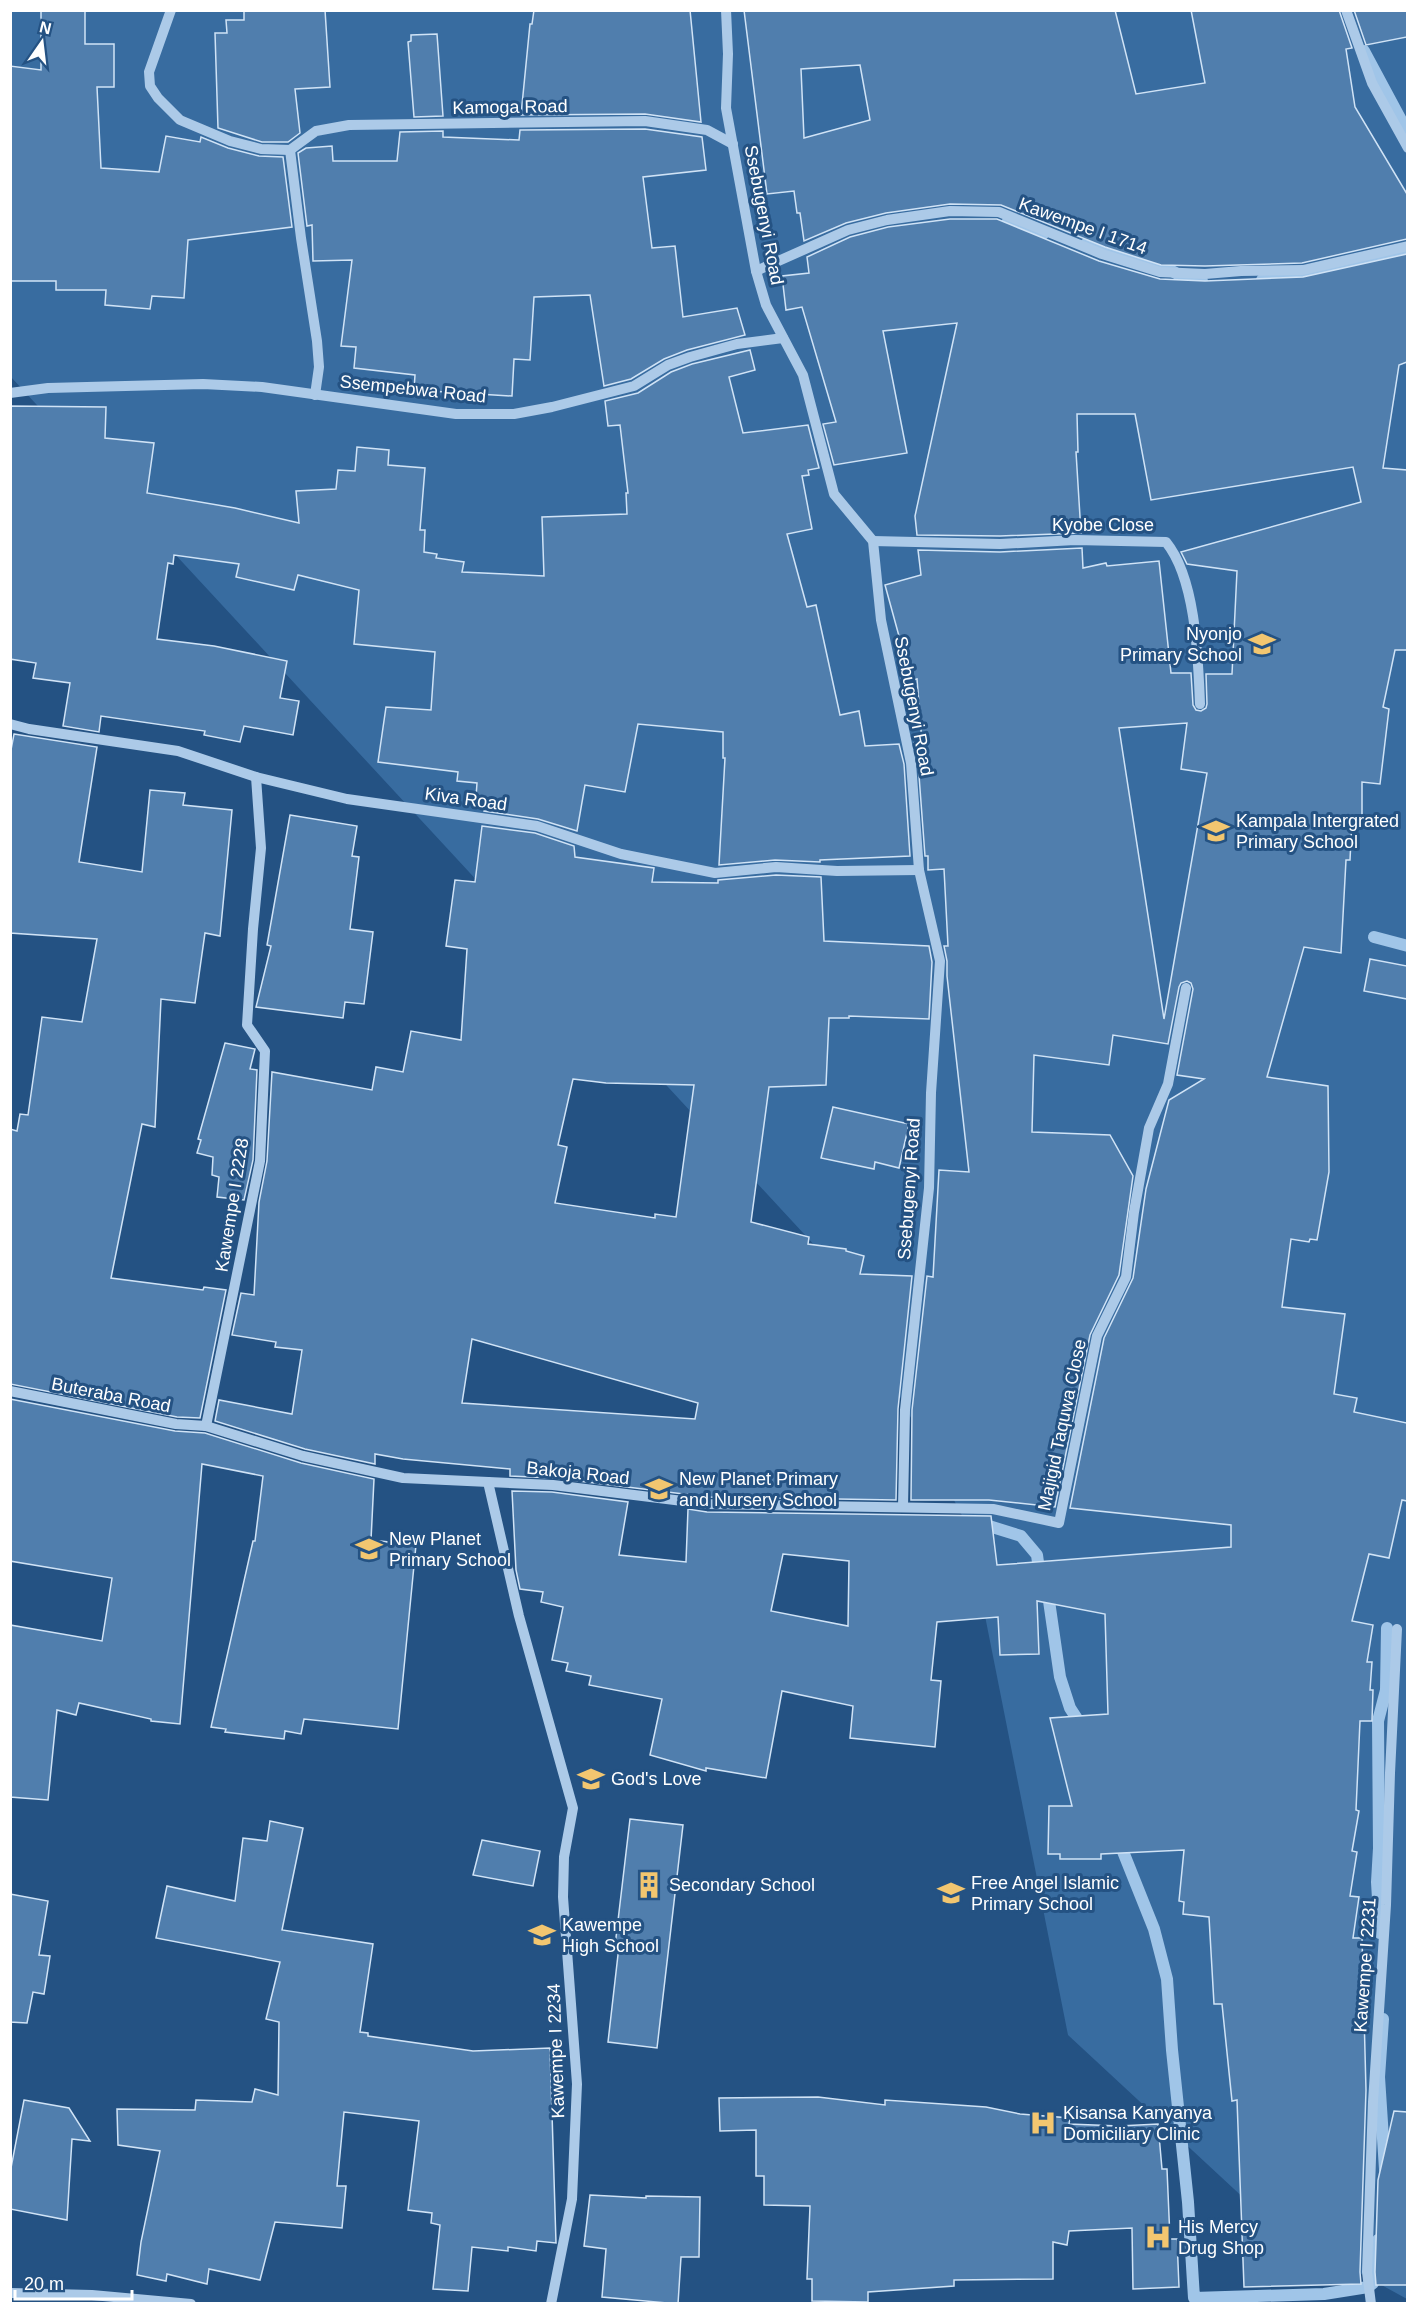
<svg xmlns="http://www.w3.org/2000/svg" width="1418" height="2314" font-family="Arial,sans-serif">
<rect width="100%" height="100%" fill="#245283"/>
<polygon fill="#386ca0" points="11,11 1407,11 1407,2299 1274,2226 1068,2035 967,1525 829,1261 11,377"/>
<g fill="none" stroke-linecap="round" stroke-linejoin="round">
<g stroke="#a0c5e8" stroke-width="12">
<polyline points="1364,51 1408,133"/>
<polyline points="1007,223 1043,234"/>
<polyline points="1086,244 1147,258 1191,281 1202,281"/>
<polyline points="1262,280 1343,268 1408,252"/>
<polyline points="1374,937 1408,946"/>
<polyline points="976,1525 989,1526 1021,1536 1037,1555 1040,1577 1049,1601 1060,1677 1070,1708 1083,1728"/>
<polyline points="1118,1839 1154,1929 1167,1979 1172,2050 1188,2202 1194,2298 1324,2294 1368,2287 1373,2283 1378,2240"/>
<polyline points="1380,1933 1377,1882 1379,1848 1378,1721 1386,1690 1387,1628"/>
<polyline points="1383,2019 1379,2077 1385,2169"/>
</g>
</g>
<g fill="#507ead" stroke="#d0e3f6" stroke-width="1.5" fill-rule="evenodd">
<polygon points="41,10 85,10 85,44 114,44 114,87 97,87 101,168 159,172 166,136 200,142 201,137 228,148 259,156 283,157 292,227 188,240 184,298 152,296 150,309 105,305 106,290 56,290 56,281 10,281 10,66 41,70"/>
<polygon points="244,10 325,10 330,87 295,89 300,133 288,142 262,142 218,128 215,33 227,33 226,20 244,20"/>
<polygon points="534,10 690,10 701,122 645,114 521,115 530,24 532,24"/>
<path d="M744,10H1115L1136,94L1205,83L1191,10H1339L1352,48L1346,49L1355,107L1407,194V239L1302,263L1205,266L1161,265L1105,247L1001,205L950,204L886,213L846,223L804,241L800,213H797L794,191L767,194ZM860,65L870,120L804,138L801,69Z"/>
<polygon points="1354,10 1407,10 1407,37 1366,45"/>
<polygon points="437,34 443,116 414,117 408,42 411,41 411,35"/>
<polygon points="645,129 702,137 706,170 643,177 652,248 675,246 683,317 737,308 745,335 687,350 664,359 631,379 604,386 590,295 534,297 530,360 514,359 512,396 414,390 415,375 354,368 356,347 341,346 352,260 313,261 312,225 307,226 298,153 306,148 332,146 333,161 397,161 400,132 443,131 443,137 519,140 520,130"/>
<path d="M950,219H997L1099,261L1160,279L1205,281L1303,277L1407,254V362L1399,365L1383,468L1407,470V650H1395L1383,707L1389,709L1380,784L1362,782V820H1352L1350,860H1346L1341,953L1304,947L1267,1077L1328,1086L1329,1172L1317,1240L1310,1239L1309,1242L1291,1239L1282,1307L1345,1314L1334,1394L1357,1398L1354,1412L1407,1423V1501L1402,1500L1389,1558L1369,1554L1352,1621L1373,1625L1367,1662H1372L1370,1690H1373L1372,1721H1360L1356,1810L1359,1811L1352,1851L1357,1852L1350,1896L1359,1897L1353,1938H1362L1366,2090L1360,2272L1361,2284L1244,2287L1237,2100L1232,2101L1222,2004H1214L1209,1917L1183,1914L1184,1902L1179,1901L1184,1850L1101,1854V1859H1060V1854H1048L1049,1806H1072L1050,1718L1108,1714L1105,1614L1037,1601L1039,1654L1000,1655L998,1617L937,1622L931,1680L941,1681L935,1747L850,1738L853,1706L782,1691L766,1778L706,1768V1771L650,1755L662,1699L589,1685L591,1676L566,1671L568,1663L552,1660L563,1607L541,1602L543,1592L520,1589L516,1570L512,1491L552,1492L628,1502L619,1555L686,1562L688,1509L707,1512L991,1516L997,1565L1231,1547V1525L1070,1508L1104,1338L1133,1278L1146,1189L1169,1100L1204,1079L1177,1075L1193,989L1191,983L1187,981L1181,983L1179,987L1168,1044L1113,1035L1109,1065L1034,1055L1032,1132L1110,1135L1133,1176L1119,1275L1090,1335L1055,1507L989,1500H911L912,1410L927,1276L933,1277L939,1170L969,1172L947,976V961L944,946H948L944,869L928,870V856H925L918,762L914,743L922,742L917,679L902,682L897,648L902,647L885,585L921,575L918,550L1000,552L1082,548L1083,568L1106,563L1107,566L1159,561L1171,673H1191L1193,705L1196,710L1201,711L1206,708L1207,704L1206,674H1232L1237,571L1187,564L1181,552L1361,502L1353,467L1151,500L1135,414H1077L1078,452H1076L1081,533L1000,536L917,535L915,516L957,323L883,331L907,453L834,465L823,424L836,422L802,307L786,310L782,276L809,273L807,257L850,237L888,227ZM1187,723L1181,769L1207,773L1164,1019L1119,728ZM783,1554L849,1561L848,1626L771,1611Z"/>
<polygon points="750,350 755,370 729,377 743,433 808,425 819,468 808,470 809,475 802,476 812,529 787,534 807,607 816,605 840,715 859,711 865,746 899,744 904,764 910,856 820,860 820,862 775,860 719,865 725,758 723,758 723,732 638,724 625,792 585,785 577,831 538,819 484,811 486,797 476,797 477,783 457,781 458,772 378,762 386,707 431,710 435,652 354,644 359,590 298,575 294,590 236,577 239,564 174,555 173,564 168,563 157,639 214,646 287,661 280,698 299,701 293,735 244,726 240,742 204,735 205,731 101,716 99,732 63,726 70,683 33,678 36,663 10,659 10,406 106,407 105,438 154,443 147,493 235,508 299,523 296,491 336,489 338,470 355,471 357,447 389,450 388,465 425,468 420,530 425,530 424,552 437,554 436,558 464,562 462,572 544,576 542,517 627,514 626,493 628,493 620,425 608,426 605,401 638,393 671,372 692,364"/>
<polygon points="14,734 97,747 79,862 142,872 150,790 185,793 183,805 232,810 220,936 205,933 195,1003 161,999 155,1127 142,1124 111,1278 203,1290 204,1287 226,1290 200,1418 177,1417 10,1384 10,1129 17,1131 20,1114 28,1115 42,1017 82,1022 97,939 10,933 10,755"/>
<polygon points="290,815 357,826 352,856 359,857 350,929 373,932 364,1004 345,1002 343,1018 256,1007 271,946 267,945"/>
<path d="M482,826L535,833L574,846L575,857L654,868L652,882L718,883V880L776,875L821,877L824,941L929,946L932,962L929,1019L849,1016V1018H829L826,1085L769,1087L751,1222L809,1237L808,1244L846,1249V1251L864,1256L860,1274L912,1276L898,1409L896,1500L708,1497L554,1478L510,1476V1469L403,1459L375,1454V1464L305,1449L215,1421L219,1400L292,1414L302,1350L275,1347L276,1342L232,1335L241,1293L254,1295L259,1202L267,1161L272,1072L372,1090L376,1067L403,1072L411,1031L461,1040L467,949L446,946L455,880L475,882ZM573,1079L606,1083L694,1085L676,1217L655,1214V1218L555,1203L567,1147L558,1145ZM472,1339L698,1403L695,1419L462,1403Z"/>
<polygon points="1370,959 1407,966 1407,999 1364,991"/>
<polygon points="225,1043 255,1049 250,1069 257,1070 253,1160 244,1200 217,1197 219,1177 212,1175 213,1157 197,1153 201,1140 198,1139"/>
<polygon points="833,1107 909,1124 899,1168 875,1162 874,1169 821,1158"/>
<polygon points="10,1399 175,1431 205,1433 301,1463 374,1479 371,1540 416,1545 398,1729 304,1719 301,1734 285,1731 284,1739 225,1732 226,1729 211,1727 253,1541 255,1541 263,1476 202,1464 180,1724 151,1721 151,1719 79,1703 76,1715 57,1710 48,1800 10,1797 10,1625 102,1641 112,1578 10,1561"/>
<polygon points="630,1819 683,1825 657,2048 608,2042 619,1946 615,1946"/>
<polygon points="270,1821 303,1828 282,1930 373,1944 360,2032 368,2033 368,2036 473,2051 550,2048 556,2243 537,2241 536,2251 508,2247 508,2251 472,2247 468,2291 433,2289 440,2225 431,2223 432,2213 408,2210 419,2121 344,2112 337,2186 346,2186 342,2228 275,2222 260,2280 209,2269 207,2284 167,2274 166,2281 137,2275 141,2242 160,2151 118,2145 117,2109 195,2110 196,2100 252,2102 255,2089 278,2095 279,2022 266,2019 280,1962 156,1938 167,1886 235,1901 243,1838 267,1841"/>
<polygon points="482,1840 540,1851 533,1886 473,1875"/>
<polygon points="10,1894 48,1901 39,1955 50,1956 44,1994 33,1992 27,2023 10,2022"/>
<polygon points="818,2097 885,2105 885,2100 986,2107 1020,2114 1070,2118 1069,2124 1119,2126 1158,2124 1162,2169 1167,2169 1170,2239 1177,2239 1179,2287 1133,2289 1132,2228 1069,2231 1067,2245 1053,2242 1053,2279 954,2280 954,2286 868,2292 868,2302 812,2301 812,2279 807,2279 810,2206 764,2205 764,2176 756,2176 756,2130 720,2131 719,2098"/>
<polygon points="24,2100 69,2108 90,2141 72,2139 67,2220 10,2209 10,2173"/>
<polygon points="1394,2111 1407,2112 1407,2285 1376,2285 1375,2272 1378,2180"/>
<polygon points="590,2195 646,2198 646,2196 700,2197 699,2257 681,2257 678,2304 602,2297 606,2249 584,2246"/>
</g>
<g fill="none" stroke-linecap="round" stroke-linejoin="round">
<g stroke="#accae8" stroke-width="10">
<polyline points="171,10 149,72 150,86 158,98 180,120 230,141 261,149 290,150"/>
<polyline points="726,10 728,54 726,108 756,271 766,305 803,375 834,494 873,541 881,620 911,763 919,870 940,961 931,1093 929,1188 905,1410 903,1507"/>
<polyline points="1346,10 1372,83 1408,148"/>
<polyline points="290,150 316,131 349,125 645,121 707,130 733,144"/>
<polyline points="290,150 301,238 317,341 319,367 315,395"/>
<polyline points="756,271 848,230 887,220 950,211 999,212 1102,254 1160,272 1205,274 1241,271 1303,270 1408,246"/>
<polyline points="10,393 48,388 203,384 262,387 456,414 514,414 552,407 634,386 668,365 690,357 737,344 783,338"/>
<path d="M873,541L1000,544L1075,540L1166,542C1196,579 1198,657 1200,704"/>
<polyline points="10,724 29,729 178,751 256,777 347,799 537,826 621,854 715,873 776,867 837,871 919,870"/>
<polyline points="10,1391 176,1424 206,1426 303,1456 403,1478 553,1485 707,1504 993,1509 1059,1523 1097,1336 1126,1277 1134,1212 1149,1128 1168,1084 1186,988"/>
<polyline points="206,1426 260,1161 265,1051 247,1025 253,929 261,848 256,777"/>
<polyline points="488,1482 519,1616 573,1808 564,1857 563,1897 577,2084 572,2199 551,2304"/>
<polyline points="10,2293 92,2295 191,2304"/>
<polyline points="1371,2304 1367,2272 1373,2102 1386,1905 1390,1773 1397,1629"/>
</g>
</g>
<defs>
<symbol id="school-bare" viewBox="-9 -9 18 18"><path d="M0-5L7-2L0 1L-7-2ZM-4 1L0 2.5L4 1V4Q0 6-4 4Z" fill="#f2c670" stroke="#245283" stroke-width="2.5" paint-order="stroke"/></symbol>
<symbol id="building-bare" viewBox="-9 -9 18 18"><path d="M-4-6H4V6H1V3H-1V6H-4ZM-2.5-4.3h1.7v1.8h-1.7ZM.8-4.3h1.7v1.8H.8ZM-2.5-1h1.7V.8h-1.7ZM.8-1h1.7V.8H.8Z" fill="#f2c670" stroke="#245283" stroke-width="2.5" paint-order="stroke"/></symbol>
<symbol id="hospital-bare" viewBox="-9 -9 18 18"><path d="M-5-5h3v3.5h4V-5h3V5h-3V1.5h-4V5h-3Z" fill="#f2c670" stroke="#245283" stroke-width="2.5" paint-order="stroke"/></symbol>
</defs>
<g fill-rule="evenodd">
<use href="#school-bare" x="1243" y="625" width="38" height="38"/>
<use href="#school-bare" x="1197" y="812" width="38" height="38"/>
<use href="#school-bare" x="640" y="1470" width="38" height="38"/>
<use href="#school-bare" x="350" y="1530" width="38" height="38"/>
<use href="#school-bare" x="572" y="1760" width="38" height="38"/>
<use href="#building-bare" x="630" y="1866" width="38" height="38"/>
<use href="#school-bare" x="932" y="1874" width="38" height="38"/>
<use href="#school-bare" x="523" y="1916" width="38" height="38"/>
<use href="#hospital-bare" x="1024" y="2104" width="38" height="38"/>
<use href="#hospital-bare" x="1139" y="2218" width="38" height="38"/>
</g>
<g text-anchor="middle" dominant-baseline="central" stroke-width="6" stroke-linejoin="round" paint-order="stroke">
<g font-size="18" fill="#fff" stroke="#245283">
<text transform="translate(510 107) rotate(-1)">Kamoga Road</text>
<text transform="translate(764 215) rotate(79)">Ssebugenyi Road</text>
<text transform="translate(1083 226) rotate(20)">Kawempe I 1714</text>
<text transform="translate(413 389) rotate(6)">Ssempebwa Road</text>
<text x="1103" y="525">Kyobe Close</text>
<text transform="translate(914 706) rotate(79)">Ssebugenyi Road</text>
<text transform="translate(466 799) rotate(8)">Kiva Road</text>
<text transform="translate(909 1189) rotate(-86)">Ssebugenyi Road</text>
<text transform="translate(232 1205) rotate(-81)">Kawempe I 2228</text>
<text transform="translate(111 1395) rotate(11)">Buteraba Road</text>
<text transform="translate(1062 1425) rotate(-78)">Majigid Taquwa Close</text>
<text transform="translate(578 1473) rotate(6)">Bakoja Road</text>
<text transform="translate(1365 1965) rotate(-86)">Kawempe I 2231</text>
<text transform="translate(556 2051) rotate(-92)">Kawempe I 2234</text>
</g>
<g font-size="18" fill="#fff" stroke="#245283" text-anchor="start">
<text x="1242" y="634" text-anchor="end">Nyonjo<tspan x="1242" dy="21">Primary School</tspan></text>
<text x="1236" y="821">Kampala Intergrated<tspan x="1236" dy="21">Primary School</tspan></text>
<text x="679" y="1479">New Planet Primary<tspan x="679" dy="21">and Nursery School</tspan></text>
<text x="389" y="1539">New Planet<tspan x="389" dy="21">Primary School</tspan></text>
<text x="611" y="1779">God's Love</text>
<text x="971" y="1883">Free Angel Islamic<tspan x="971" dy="21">Primary School</tspan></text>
<text x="669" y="1885">Secondary School</text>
<text x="562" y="1925">Kawempe<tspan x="562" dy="21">High School</tspan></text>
<text x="1063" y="2113">Kisansa Kanyanya<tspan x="1063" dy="21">Domiciliary Clinic</tspan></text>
<text x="1178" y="2227">His Mercy<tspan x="1178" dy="21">Drug Shop</tspan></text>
</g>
</g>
<rect width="1418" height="2314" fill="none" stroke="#ffffff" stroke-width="24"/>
<g transform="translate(42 42) rotate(14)" stroke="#245283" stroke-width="4.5" paint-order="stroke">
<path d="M0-4.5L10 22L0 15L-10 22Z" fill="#ffffff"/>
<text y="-9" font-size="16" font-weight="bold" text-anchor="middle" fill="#ffffff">N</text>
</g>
<path d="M15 2290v9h117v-9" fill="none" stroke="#ffffff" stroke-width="3"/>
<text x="24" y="2290" font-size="18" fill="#ffffff" stroke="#245283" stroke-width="4.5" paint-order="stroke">20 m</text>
</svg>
